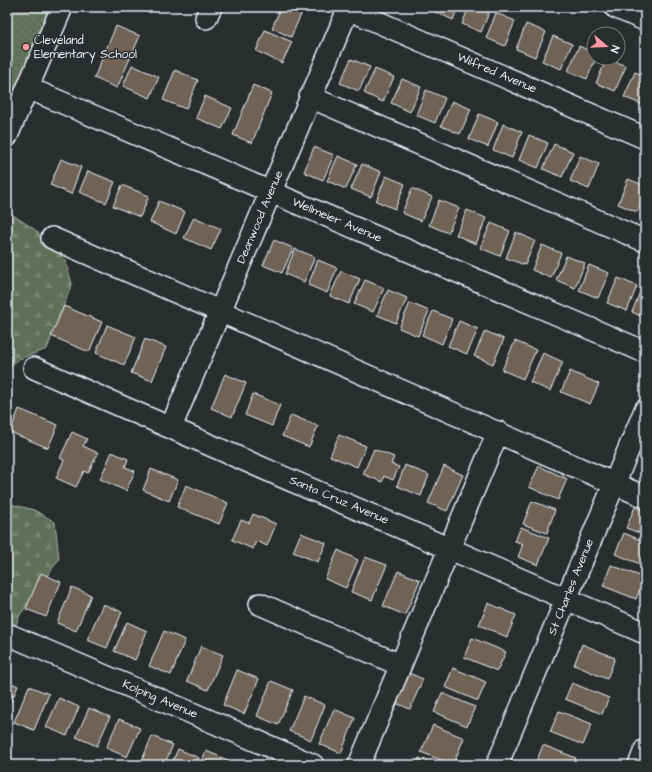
<svg xmlns="http://www.w3.org/2000/svg" width="652" height="772" font-family="'Architects Daughter',sans-serif">
<defs>
<pattern id="forest-firs" width="22" height="20" patternUnits="userSpaceOnUse"><rect width="22" height="20" fill="#607058"/><path d="M5 1l3.5 6h-7zM16 11l3.5 6h-7z" fill="#778571"/></pattern>
<pattern id="park-dots" width="8" height="8" patternUnits="userSpaceOnUse"><rect width="8" height="8" fill="#607058"/><path d="M2 2h.1M6 6h.1" fill="none" stroke="#778571" stroke-width="1.8" stroke-linecap="round"/></pattern>
</defs>
<rect width="100%" height="100%" fill="#2a2d2e"/>
<filter id="ink" filterUnits="userSpaceOnUse"><feTurbulence type="fractalNoise" baseFrequency=".025" numOctaves="2"/><feDisplacementMap in="SourceGraphic" scale="8" xChannelSelector="R" yChannelSelector="G"/><feConvolveMatrix kernelMatrix="1 2 1 2 8 2 1 2 1" color-interpolation-filters="sRGB"/></filter>
<g filter="url(#ink)">
<g fill="url(#forest-firs)" stroke="#a4b0a8">
<polygon points="7,211 34,229 65,259 72,284 47,349 19,359 7,369"/>
<polygon points="7,503 34,510 55,522 59,559 20,615 7,646"/>
</g>
<polygon fill="url(#park-dots)" stroke="#a4b0a8" points="7,7 62,7 7,136"/>
<g fill="#706457" stroke="#e8f1f8">
<polygon points="281,7 296,7 303,10 291,37 272,28"/>
<polygon points="435,7 458,7 453,20 433,11"/>
<polygon points="469,7 491,8 481,32 462,24"/>
<polygon points="496,13 515,21 505,46 486,38"/>
<polygon points="526,24 546,32 535,57 516,49"/>
<polygon points="116,26 140,36 117,88 94,78"/>
<polygon points="265,30 292,42 282,63 256,51"/>
<polygon points="553,36 572,44 561,69 542,61"/>
<polygon points="579,46 594,53 594,58 596,58 587,79 568,71"/>
<polygon points="607,58 626,66 615,91 596,83"/>
<polygon points="351,59 370,67 359,91 340,83"/>
<polygon points="132,65 159,77 150,98 123,86"/>
<polygon points="375,69 394,77 383,102 364,93"/>
<polygon points="175,70 198,80 186,109 163,100"/>
<polygon points="635,72 645,76 645,101 643,105 624,97"/>
<polygon points="402,79 421,87 410,112 391,103"/>
<polygon points="253,85 272,93 252,143 233,135"/>
<polygon points="426,90 445,98 435,123 416,115"/>
<polygon points="205,96 232,108 222,129 196,118"/>
<polygon points="452,101 471,109 460,134 441,126"/>
<polygon points="479,114 498,122 488,147 469,139"/>
<polygon points="503,124 522,132 512,158 493,150"/>
<polygon points="529,135 548,143 538,168 519,160"/>
<polygon points="554,144 573,152 562,177 543,169"/>
<polygon points="314,147 334,155 323,180 304,172"/>
<polygon points="338,156 357,164 346,189 327,181"/>
<polygon points="580,156 599,164 589,189 570,181"/>
<polygon points="61,159 81,167 71,194 50,185"/>
<polygon points="362,164 381,172 371,197 351,189"/>
<polygon points="88,171 115,182 106,203 79,192"/>
<polygon points="386,176 405,184 395,209 376,201"/>
<polygon points="628,179 645,186 645,193 637,212 618,204"/>
<polygon points="122,185 149,196 140,217 113,206"/>
<polygon points="412,188 432,197 421,221 402,213"/>
<polygon points="439,200 459,208 448,233 429,225"/>
<polygon points="159,201 185,212 176,234 150,222"/>
<polygon points="467,210 486,218 476,244 456,235"/>
<polygon points="194,217 221,229 211,250 184,238"/>
<polygon points="491,223 510,231 500,256 480,248"/>
<polygon points="516,232 535,241 525,265 506,258"/>
<polygon points="274,240 293,248 282,273 263,265"/>
<polygon points="542,245 561,253 551,278 532,270"/>
<polygon points="295,249 315,257 304,282 285,274"/>
<polygon points="566,256 585,263 575,288 556,280"/>
<polygon points="318,260 337,268 327,293 308,285"/>
<polygon points="589,265 609,273 598,298 579,290"/>
<polygon points="341,271 360,279 349,304 330,296"/>
<polygon points="618,278 637,286 627,311 607,303"/>
<polygon points="365,280 384,288 373,312 354,304"/>
<polygon points="642,287 645,289 645,318 632,312"/>
<polygon points="388,290 407,298 396,323 377,315"/>
<polygon points="410,303 429,311 418,336 399,328"/>
<polygon points="64,306 102,322 89,352 51,336"/>
<polygon points="433,311 452,319 442,344 422,335"/>
<polygon points="459,321 478,329 467,354 448,346"/>
<polygon points="107,325 136,337 124,365 96,353"/>
<polygon points="485,331 504,339 493,364 474,356"/>
<polygon points="145,339 166,347 152,381 131,373"/>
<polygon points="515,341 536,350 523,379 502,370"/>
<polygon points="543,353 563,362 550,391 530,382"/>
<polygon points="570,371 599,384 590,404 561,392"/>
<polygon points="225,374 246,383 232,417 211,408"/>
<polygon points="253,394 280,405 272,426 245,415"/>
<polygon points="19,409 58,425 48,448 10,432"/>
<polygon points="291,415 318,426 309,447 282,436"/>
<polygon points="72,432 87,439 83,446 98,453 88,473 84,471 76,487 56,478 64,460 60,458"/>
<polygon points="339,435 366,446 357,467 330,456"/>
<polygon points="374,449 394,457 391,464 399,467 393,480 384,476 382,482 363,474"/>
<polygon points="112,452 128,459 125,467 135,471 126,491 100,479"/>
<polygon points="405,465 429,475 421,496 397,486"/>
<polygon points="444,466 463,475 447,511 428,503"/>
<polygon points="539,466 567,479 558,500 529,487"/>
<polygon points="151,469 178,480 169,501 143,490"/>
<polygon points="645,472 645,495 637,491"/>
<polygon points="186,485 228,503 219,524 177,507"/>
<polygon points="532,501 555,510 547,533 523,524"/>
<polygon points="635,507 645,511 645,535 626,528"/>
<polygon points="253,514 276,524 267,546 256,541 253,549 232,540 241,520 249,523"/>
<polygon points="521,527 549,538 538,565 518,557 523,544 515,541"/>
<polygon points="301,533 326,543 318,562 293,552"/>
<polygon points="624,533 645,542 645,566 615,554"/>
<polygon points="338,550 358,560 346,588 325,579"/>
<polygon points="365,557 387,565 372,600 351,592"/>
<polygon points="611,565 645,578 636,599 603,586"/>
<polygon points="398,571 420,580 405,615 383,606"/>
<polygon points="41,573 61,582 46,617 26,609"/>
<polygon points="72,587 91,595 76,631 57,623"/>
<polygon points="488,603 516,615 507,637 479,625"/>
<polygon points="103,604 122,612 107,648 87,640"/>
<polygon points="127,622 147,631 135,660 114,651"/>
<polygon points="164,631 185,640 171,675 149,666"/>
<polygon points="472,638 506,652 497,671 464,657"/>
<polygon points="582,644 615,658 607,679 574,665"/>
<polygon points="201,646 223,655 208,690 187,681"/>
<polygon points="453,668 486,682 478,701 445,687"/>
<polygon points="237,670 259,679 244,714 223,705"/>
<polygon points="404,671 423,679 410,709 391,701"/>
<polygon points="7,681 18,686 7,711"/>
<polygon points="271,681 293,690 278,725 257,716"/>
<polygon points="572,683 609,698 602,714 565,699"/>
<polygon points="29,686 49,694 34,730 14,722"/>
<polygon points="442,693 475,707 467,726 434,712"/>
<polygon points="304,696 325,705 311,740 289,731"/>
<polygon points="59,698 79,707 67,736 46,727"/>
<polygon points="89,708 110,717 97,746 76,737"/>
<polygon points="334,709 355,718 341,753 319,744"/>
<polygon points="559,711 592,724 583,745 550,732"/>
<polygon points="119,719 140,728 127,757 106,748"/>
<polygon points="433,725 464,738 453,765 421,752"/>
<polygon points="152,736 173,745 164,765 140,765"/>
<polygon points="543,745 576,758 573,765 535,765"/>
<polygon points="178,749 199,758 196,765 171,765"/>
<polygon points="206,751 228,760 226,765 200,765"/>
<polygon points="419,758 436,765 416,765"/>
</g>
<g fill="none" stroke-linecap="round" stroke-linejoin="round">
<defs>
<g id="minor">
<polyline points="615,7 645,20"/>
<polyline points="348,9 645,138"/>
<polyline points="206,18 211,7"/>
<polyline points="28,88 645,352"/>
<polyline points="310,97 645,241"/>
<polyline points="7,136 62,7"/>
<polyline points="52,238 645,497"/>
<path d="M34,368C237,458 441,545 645,633"/>
<polyline points="171,427 349,7"/>
<polyline points="260,604 400,665"/>
<polyline points="7,634 313,765"/>
<polyline points="359,765 498,432"/>
<polyline points="497,765 645,410"/>
<polyline points="639,765 645,750"/>
</g>
</defs>
<use href="#minor" stroke="#e8f1f8" stroke-width="24"/>
<use href="#minor" stroke="#2a2d2e" stroke-width="21"/>
</g>
</g>
<circle fill="#ff9aa2" stroke="#2a2d2e" stroke-width="1.5" cx="26" cy="47" r="4"/>
<g text-anchor="middle" dominant-baseline="central" stroke-width="3" stroke-linejoin="round" paint-order="stroke">
<g font-size="12" fill="#e8f1f8" stroke="#2a2d2e" text-anchor="start">
<text x="34" y="40">Cleveland<tspan x="34" dy="14">Elementary School</tspan></text>
</g>
<g font-size="12" fill="#e8f1f8" stroke="#2a2d2e">
<text transform="translate(497 73) rotate(23)">Wilfred Avenue</text>
<text transform="translate(260 217) rotate(-67)">Deanwood Avenue</text>
<text transform="translate(337 220) rotate(23)">Wellmeier Avenue</text>
<text transform="translate(339 500) rotate(23)">Santa Cruz Avenue</text>
<text transform="translate(571 587) rotate(-68)">St Charles Avenue</text>
<text transform="translate(160 699) rotate(23)">Kolping Avenue</text>
</g>
</g>
<rect width="652" height="772" fill="none" stroke="#2a2d2e" stroke-width="24"/>
<rect x="12" y="12" width="628" height="748" fill="none" stroke="#e8f1f8" stroke-width="1.5" filter="url(#ink)"/>
<g transform="translate(606 46) rotate(109)"><circle r="19" fill="#2a2d2e" stroke="#767b7f"/>
<path d="M0-3L7 15L0 10L-7 15Z" fill="#ff9aa2"/>
<text y="-6" font-size="11" font-weight="bold" text-anchor="middle" fill="#e8f1f8">N</text>
</g>
</svg>
